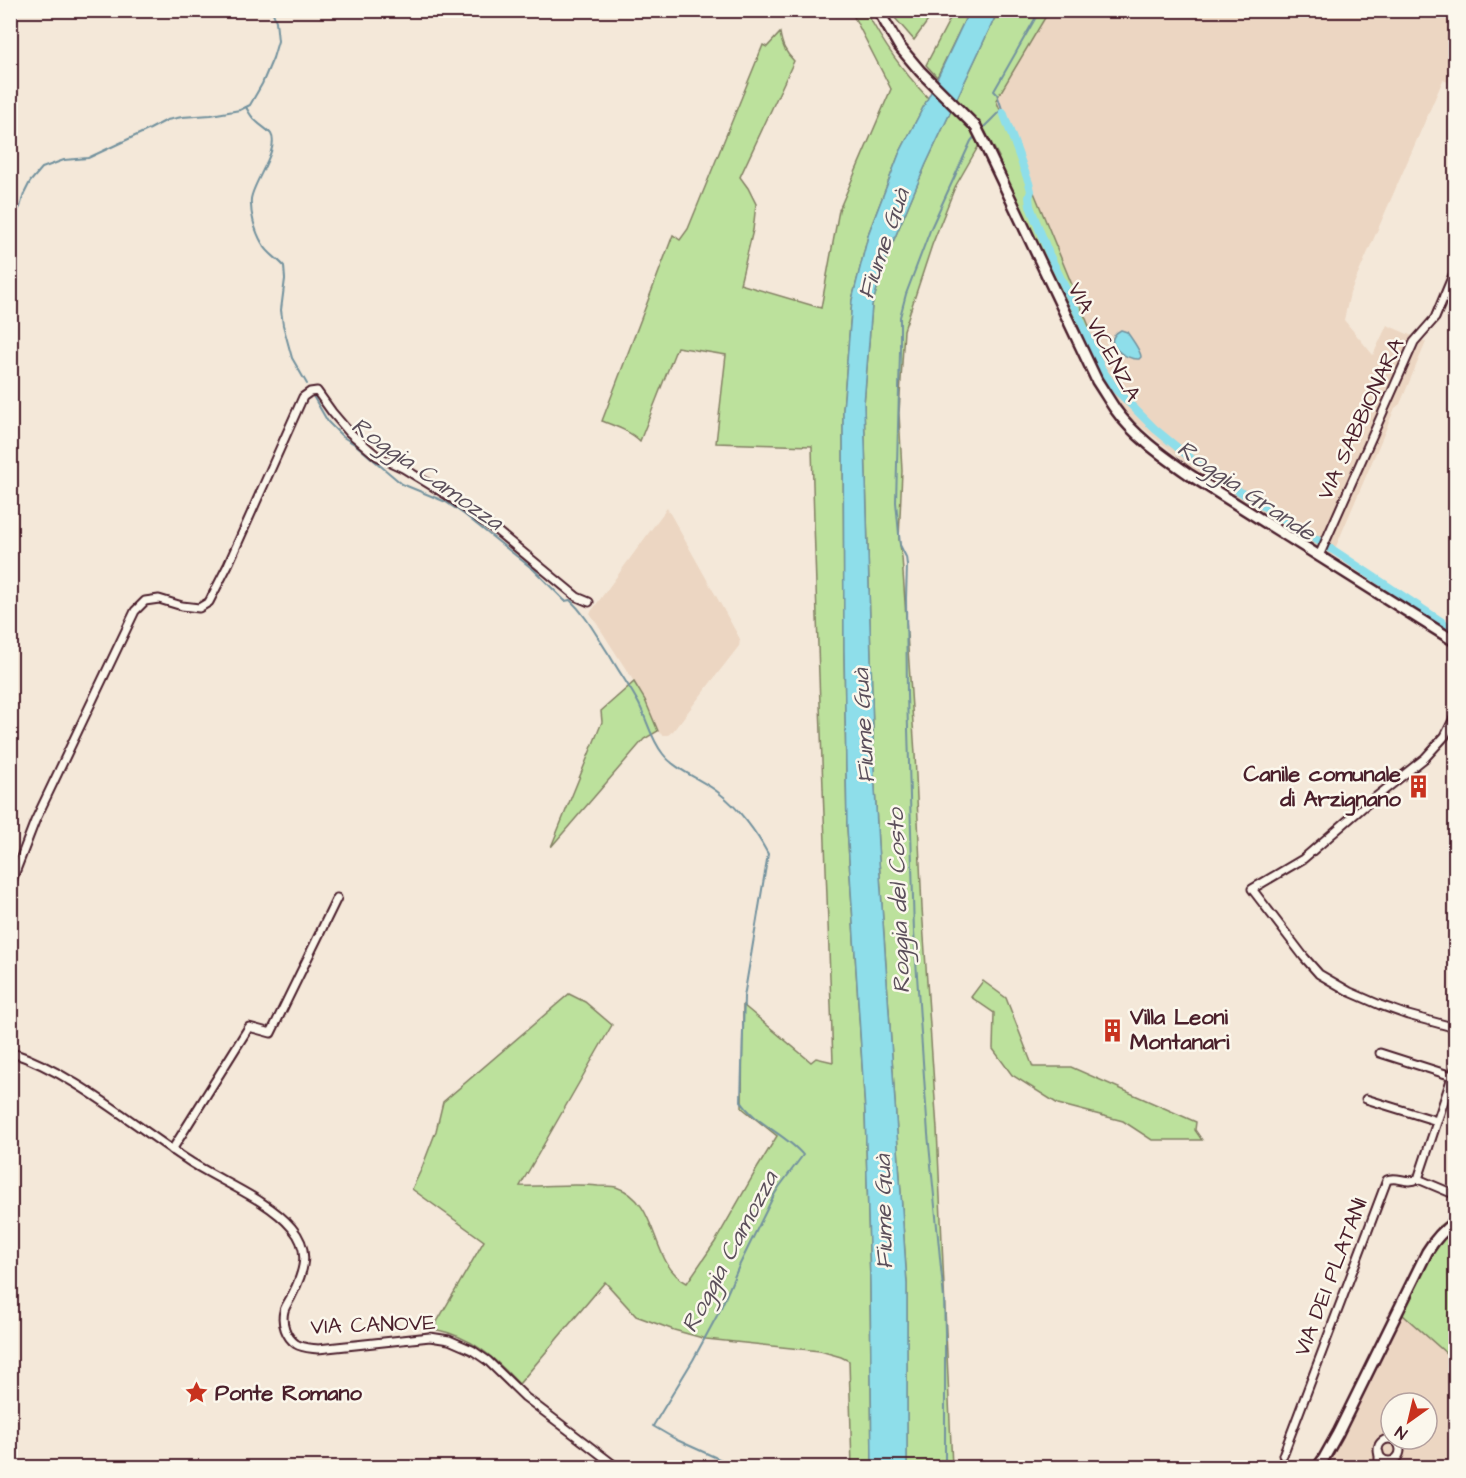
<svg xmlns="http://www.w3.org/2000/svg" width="1466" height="1478" font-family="'Architects Daughter',sans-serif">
<rect width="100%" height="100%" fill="#f4e8d9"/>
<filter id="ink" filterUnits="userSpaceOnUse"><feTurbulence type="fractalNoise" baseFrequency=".0167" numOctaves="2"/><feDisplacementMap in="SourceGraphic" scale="12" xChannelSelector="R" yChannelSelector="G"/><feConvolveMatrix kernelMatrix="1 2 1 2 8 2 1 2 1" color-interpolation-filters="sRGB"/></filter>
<g filter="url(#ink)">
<g fill="#ecd6c2" fill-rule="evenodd">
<polygon points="1453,10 1455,12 1455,85 1443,80 1350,293 1344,320 1373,355 1387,325 1426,342 1400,404 1395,408 1331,558 1188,465 1135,422 1114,398 1103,377 1082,333 1090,331 996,99 1049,11"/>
<polygon points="667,508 740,639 739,646 673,731 668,735 662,735 658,731 645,699 590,613"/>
<path d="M1394,1307L1455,1361V1467L1312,1468L1331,1441ZM1391,1403H1427V1439H1391Z"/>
</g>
<g fill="#bce19c" stroke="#838064" stroke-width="1.5">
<path d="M851,11H866C884,45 901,69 928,98L899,154L869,232L852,300L843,410L844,651L847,827L865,1111L870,1281L872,1467H852L849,1361L841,1357L820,1351L706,1339L674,1330L636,1316L605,1282L519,1384C493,1356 472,1337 434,1329L438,1320L484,1241L412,1189L421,1170L436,1131L443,1102L569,994L585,1002L612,1025L520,1186C545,1187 572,1183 598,1186C603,1186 610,1186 616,1187C661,1202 649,1264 687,1283L715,1242L758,1167L777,1136L742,1108L743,1005L811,1062L816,1058L833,1062C826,857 817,652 812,446L716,443L726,355L677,347L640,441C630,431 615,426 602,421L673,235L680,240L688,229L763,45L767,47L780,33C782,45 785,52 794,61L740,177L748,188L756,204L753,230L740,284L821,308L839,210L891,89Z"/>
<polygon points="889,11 935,11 914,40"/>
<polygon points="954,11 969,11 937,77 926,65"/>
<polygon points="998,11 1049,11 996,100 1091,331 1082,333 997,161 999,157 986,133 955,187 932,245 904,330 899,413 902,471 899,539 902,557 915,754 922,908 937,1129 952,1467 907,1468 907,1284 878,845 874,769 864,404 872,305 887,256 926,164"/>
<polygon points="634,682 645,700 658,731 644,739 551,847 602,722 601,711"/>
<polygon points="983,981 1006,998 1033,1067 1071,1067 1196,1122 1195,1130 1202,1140 1152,1140 1123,1121 1058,1104 1012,1075 993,1049 994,1013 971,997"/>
<polygon points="1450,1218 1455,1220 1455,1361 1394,1307 1439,1226"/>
</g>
<g fill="#8edeea" stroke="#73929e" stroke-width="1.5">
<polygon points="969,11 998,11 926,164 887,256 872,305 864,404 874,769 878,845 907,1284 907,1467 872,1468 870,1281 865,1111 847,827 844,651 843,410 852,300 869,232 899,154 928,98"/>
<path d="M1121,330L1127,332C1131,338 1141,351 1141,357L1139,359C1125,360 1099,342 1121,330Z"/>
</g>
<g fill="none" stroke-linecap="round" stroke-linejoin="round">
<g stroke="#73929e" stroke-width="2">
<path d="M246,107C249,113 252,118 257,122C261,126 268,130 271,134C280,149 253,182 251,199C250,213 255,231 262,243C268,254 277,258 284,266L285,279L281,310L283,325L292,358L307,384"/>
<polyline points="980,131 1002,109 997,94 994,91 1040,10"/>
<polyline points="10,224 20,207 24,194 30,182 42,168 64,160 88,158 150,129 167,120 182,117 211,115 240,110 250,105 262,84 273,58 278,41 276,21 272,10"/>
<path d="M313,396L328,422L343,437L356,445L402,484L446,502L465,515L534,570L565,601L570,600C587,616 597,637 610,656C619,672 630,687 639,704C647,720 651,739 663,754C675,770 703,780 719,793C738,807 757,833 768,854L744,997L741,1101C754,1123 787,1135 803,1155L779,1187L774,1195L739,1266L719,1312L693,1360L653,1426L677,1440L739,1468"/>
<polyline points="945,1468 945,1332 944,1299 928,1134 914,932 907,695 906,598 907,565 906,557 900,545 896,502 900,351 900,317 906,294 931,228 971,141 976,135"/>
</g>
<polyline stroke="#8edeea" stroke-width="8" points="1003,112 1029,183 1031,191 1029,197 1030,206 1049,254 1079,316 1101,368 1116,390 1155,429 1189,457 1231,486 1333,550 1456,631"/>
<defs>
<g id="street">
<polyline points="1319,556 1414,342 1435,318 1456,268"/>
<polyline points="1456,714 1445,736 1425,758 1362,808 1303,859 1252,889 1304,957 1319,974 1350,992 1380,1005 1408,1015 1456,1028"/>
<polyline points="10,895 13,878 35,821 135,611 145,601 159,599 182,606 199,608 209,602 228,565 303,397 310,392 317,391 332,412 349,432 377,456 403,468 447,495 497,531 577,597 589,602"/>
<path d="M10,1052C74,1073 133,1125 189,1161C220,1181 269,1200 292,1228C311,1250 304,1272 292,1295C290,1300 285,1306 284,1311C281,1323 286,1337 296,1344C302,1348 311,1348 318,1349L430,1337L449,1340L472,1350L488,1361L525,1397L618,1468"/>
<polyline points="1380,1053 1452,1076"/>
<polyline points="1366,1099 1437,1121"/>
<polyline points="172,1150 249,1027 271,1033 337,898"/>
<polyline points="1418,1179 1456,1065"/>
<circle cx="1389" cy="1450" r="11"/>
<polyline points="1379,1453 1379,1468"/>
<path d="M1283,1455L1387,1180C1397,1175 1407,1185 1418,1179L1456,1195"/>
</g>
<g id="secondary">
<path d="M878,10L899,46L920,71L976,127L985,145L1097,381C1103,390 1109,400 1115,409C1134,436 1163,456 1190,475L1456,642"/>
<path d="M1317,1468L1324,1458L1338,1433L1427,1252C1435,1239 1443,1230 1456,1221"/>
</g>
</defs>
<use href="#street" stroke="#4a1f2b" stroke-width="11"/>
<use href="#secondary" stroke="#4a1f2b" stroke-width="14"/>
<use href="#street" stroke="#fbf7ec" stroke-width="7"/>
<use href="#secondary" stroke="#fbf7ec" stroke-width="9"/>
</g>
</g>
<defs>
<symbol id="building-bare" viewBox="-9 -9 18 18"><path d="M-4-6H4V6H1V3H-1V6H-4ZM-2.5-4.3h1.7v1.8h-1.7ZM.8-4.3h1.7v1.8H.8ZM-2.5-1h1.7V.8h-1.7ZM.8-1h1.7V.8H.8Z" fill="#c8321e" stroke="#fbf7ec" stroke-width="2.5" paint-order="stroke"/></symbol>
<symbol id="sight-bare" viewBox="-9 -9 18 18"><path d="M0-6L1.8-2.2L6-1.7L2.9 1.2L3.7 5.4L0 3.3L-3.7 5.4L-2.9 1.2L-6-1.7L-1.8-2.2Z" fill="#c8321e" stroke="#fbf7ec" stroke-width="2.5" paint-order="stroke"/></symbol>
</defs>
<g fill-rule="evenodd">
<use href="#building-bare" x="1402" y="770" width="33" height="33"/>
<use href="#building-bare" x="1096" y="1014" width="33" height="33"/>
<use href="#sight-bare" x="180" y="1376" width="33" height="33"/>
</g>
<g text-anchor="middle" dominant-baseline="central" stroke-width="5" stroke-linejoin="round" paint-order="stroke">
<g font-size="22" fill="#4a1f2b" stroke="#fbf7ec">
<text transform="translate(1104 342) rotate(62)">VIA VICENZA</text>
<text transform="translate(1361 419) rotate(-65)">VIA SABBIONARA</text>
<text transform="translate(1331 1277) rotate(-69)">VIA DEI PLATANI</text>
<text transform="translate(373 1325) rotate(-2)">VIA CANOVE</text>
</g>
<g font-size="22" font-weight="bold" fill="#4a1f2b" stroke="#fbf7ec" text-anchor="start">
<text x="1401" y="774" text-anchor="end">Canile comunale<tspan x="1401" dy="25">di Arzignano</tspan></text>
<text x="1130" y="1017">Villa Leoni<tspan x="1130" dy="25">Montanari</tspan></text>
<text x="215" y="1393">Ponte Romano</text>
</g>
<g font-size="24" font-style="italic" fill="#5b4f5b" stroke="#fbf7ec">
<text transform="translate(884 244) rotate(-71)">Fiume Guà</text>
<text transform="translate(427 474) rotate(35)">Roggia Camozza</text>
<text transform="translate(1246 491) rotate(34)">Roggia Grande</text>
<text transform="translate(864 726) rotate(-93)">Fiume Guà</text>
<text transform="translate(899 901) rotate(-92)">Roggia del Costo</text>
<text transform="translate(884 1212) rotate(-91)">Fiume Guà</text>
<text transform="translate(730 1252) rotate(-62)">Roggia Camozza</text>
</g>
</g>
<rect width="1466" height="1478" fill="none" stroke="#fbf7ec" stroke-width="36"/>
<rect x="18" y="18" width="1430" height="1442" fill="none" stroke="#4a1f2b" stroke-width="2" filter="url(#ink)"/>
<g transform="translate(1409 1421) rotate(214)"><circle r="28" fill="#fbf7ec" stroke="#b4a19f" stroke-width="1.5"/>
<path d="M0-4.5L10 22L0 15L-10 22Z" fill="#c8321e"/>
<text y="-9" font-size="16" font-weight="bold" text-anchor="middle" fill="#4a1f2b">N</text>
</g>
</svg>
